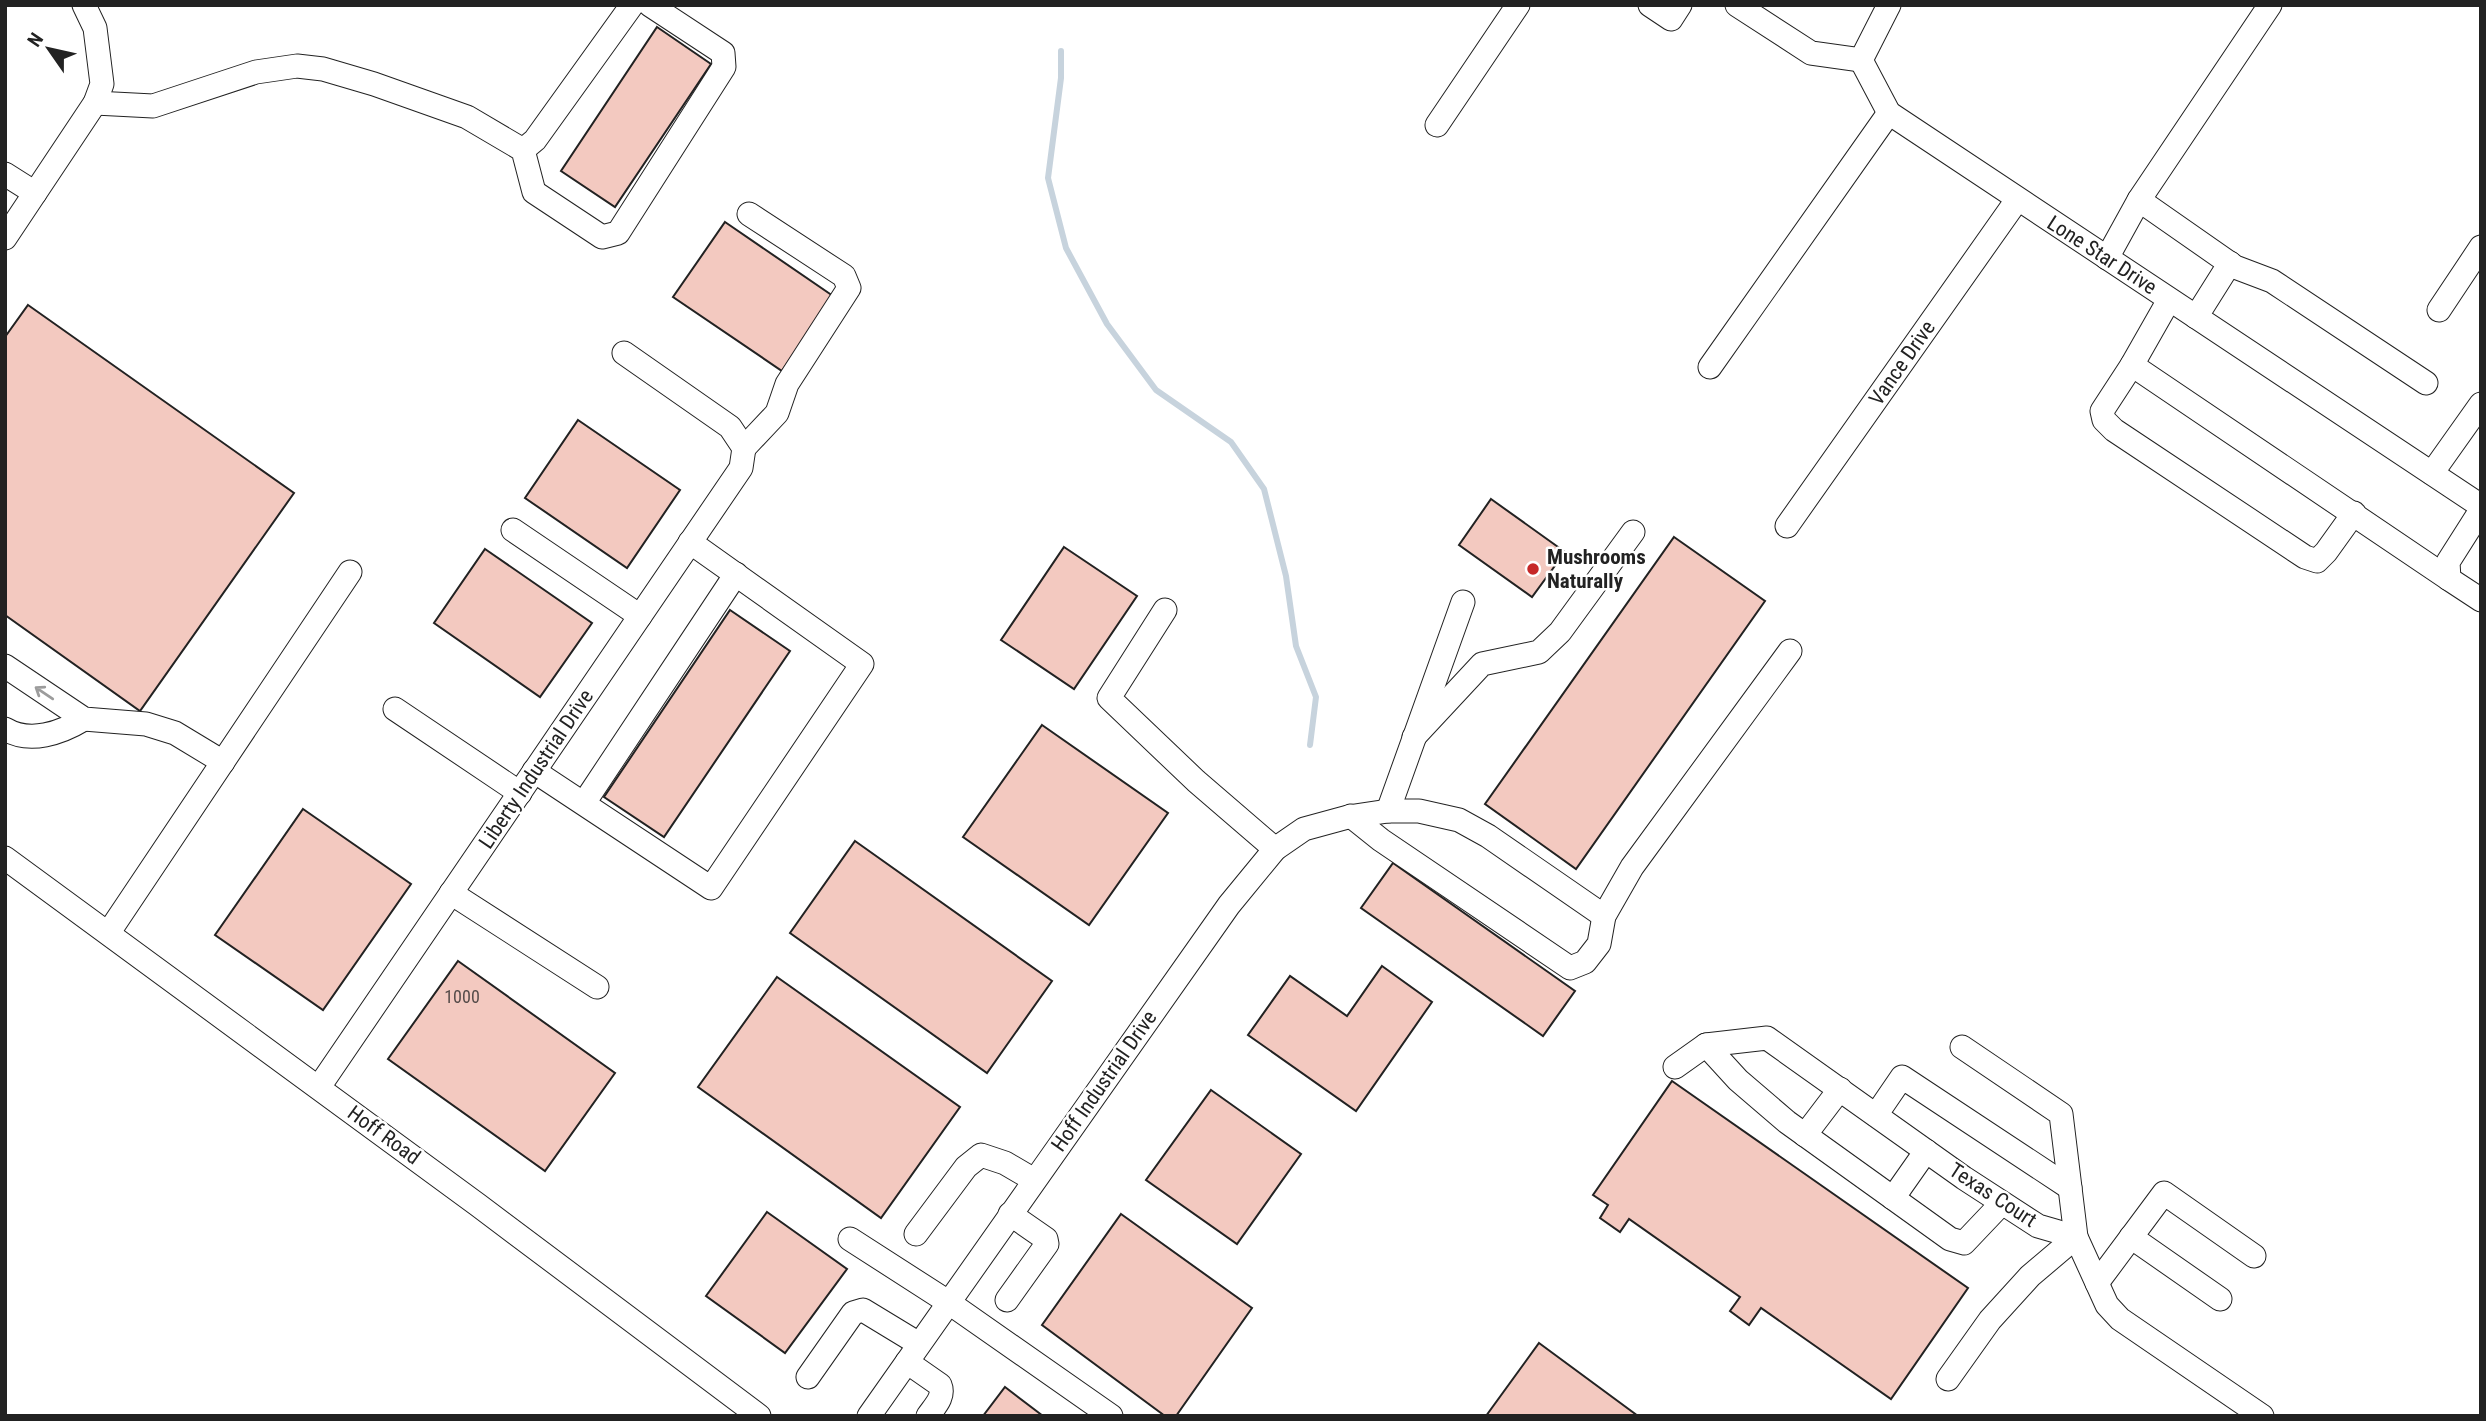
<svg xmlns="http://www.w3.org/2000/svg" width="2486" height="1421" font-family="'Roboto Condensed',sans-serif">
<rect width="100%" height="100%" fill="#fff"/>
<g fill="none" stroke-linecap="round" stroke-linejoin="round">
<polyline stroke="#c7d3dd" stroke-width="6" points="1061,51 1061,78 1048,178 1066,248 1107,324 1156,390 1231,442 1264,489 1286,576 1296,646 1316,697 1310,745"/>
</g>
<g fill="#f3c9c0" stroke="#222" stroke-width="2">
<polygon points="657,27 711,64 615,207 561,171"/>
<polygon points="725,222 833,296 782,371 673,297"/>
<polygon points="28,305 294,493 140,711 5,615 5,337"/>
<polygon points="578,420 680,490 627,568 525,498"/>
<polygon points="1491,499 1565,552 1532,597 1459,545"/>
<polygon points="1674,537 1765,601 1576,869 1485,804"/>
<polygon points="1064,547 1137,596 1074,689 1001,640"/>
<polygon points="485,549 592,623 540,697 434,623"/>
<polygon points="730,610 790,651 664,837 604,797"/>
<polygon points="1042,725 1168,813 1089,925 963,837"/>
<polygon points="303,809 411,884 323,1010 215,935"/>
<polygon points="855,841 1052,981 987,1073 790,933"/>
<polygon points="1393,863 1575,991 1543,1036 1361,908"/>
<polygon points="458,961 615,1073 545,1171 388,1059"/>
<polygon points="1382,966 1432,1002 1356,1111 1248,1035 1290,976 1347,1016"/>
<polygon points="777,977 960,1107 881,1218 698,1087"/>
<polygon points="1672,1081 1968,1288 1891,1399 1761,1308 1749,1325 1730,1311 1740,1297 1629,1219 1620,1232 1600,1218 1608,1205 1593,1195"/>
<polygon points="1211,1090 1301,1154 1237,1244 1146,1180"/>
<polygon points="767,1212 847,1269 785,1353 706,1296"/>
<polygon points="1121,1214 1252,1308 1176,1416 1165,1416 1042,1325"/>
<polygon points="1539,1343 1638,1416 1486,1416"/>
<polygon points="1005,1387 1043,1416 983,1416"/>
</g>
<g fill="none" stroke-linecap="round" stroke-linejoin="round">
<defs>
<g id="minor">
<polyline points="1650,5 1671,19 1680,5"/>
<polyline points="1737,5 1811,53 1861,60"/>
<polyline points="1861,60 1889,113 2481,506"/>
<polyline points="1861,60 1889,5"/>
<polyline points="95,103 153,106 256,72 297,66 323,69 374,84 467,117 523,150 534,192 602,237 618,233 724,67 723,53 650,5"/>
<polyline points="1437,125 1518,5"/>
<polyline points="523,150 535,140 632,5"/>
<polyline points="5,174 35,193"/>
<polyline points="2139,200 2235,267 2272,281 2426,383"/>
<polyline points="5,238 95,103 102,84 95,28 84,5"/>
<polyline points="2107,258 2139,200 2270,5"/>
<polyline points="2169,300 2132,365 2449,579"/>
<polyline points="2439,310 2481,247"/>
<polyline points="2196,317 2230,263"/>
<polyline points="624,353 730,427 744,448"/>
<polyline points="2132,365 2102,411 2104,420 2114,430 2305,557 2317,561 2326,552 2354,513"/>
<polyline points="1710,367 1889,113"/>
<polyline points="744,448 777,413 787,384 849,288 844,276 749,214"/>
<polyline points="2432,473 2481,404"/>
<polyline points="2481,510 2448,562 2449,579 2481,600"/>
<polyline points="1787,526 2017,200"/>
<polyline points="513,530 640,616"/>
<polyline points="1165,610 1109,698 1196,781 1275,849"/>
<polyline points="5,666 84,719 146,724 175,733 223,762"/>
<polyline points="395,709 520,793"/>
<path d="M5,729C30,744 61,733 84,719"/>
<polyline points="1414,737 1482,664 1539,652 1560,632 1633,532"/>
<polyline points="534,771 711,888 862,664 690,542"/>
<polyline points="584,803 736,574"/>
<polyline points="1388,811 1463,602"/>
<polyline points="1351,816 1381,840 1570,968 1585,962 1599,944 1604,916 1632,867 1790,651"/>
<polyline points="5,858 478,1205 759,1416"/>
<polyline points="451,893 597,987"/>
<polyline points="109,932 350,572"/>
<polyline points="1706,1045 1738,1080 1787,1122 1950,1239 1964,1243 2002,1203"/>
<polyline points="1675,1067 1706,1045 1767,1038 1964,1178 2038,1226 2076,1237 2107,1305 2120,1319 2262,1416"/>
<polyline points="319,1087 741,468 744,448"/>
<polyline points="1876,1115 1902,1077 2070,1188"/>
<polyline points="1805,1135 1840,1089"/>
<polyline points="1893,1198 1926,1151"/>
<polyline points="916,1234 966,1167 981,1155 1005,1163 1034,1180"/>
<polyline points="2131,1237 2220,1299"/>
<polyline points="850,1239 948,1302 1111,1416"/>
<polyline points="2097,1283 2164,1193 2254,1256"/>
<polyline points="1007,1300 1047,1244 1046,1239 1010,1214"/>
<path d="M907,1362L940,1385C945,1397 934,1407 928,1416"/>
<polyline points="808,1377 853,1313 863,1310 919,1344"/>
<polyline points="1948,1379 1990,1320 2030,1276 2076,1237 2061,1114 1962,1047"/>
<polyline points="869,1416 1229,905 1275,849 1304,829 1348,817 1388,811 1419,811 1459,820 1488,836 1604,916"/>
</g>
</defs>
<use href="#minor" stroke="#222" stroke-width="25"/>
<use href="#minor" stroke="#fff" stroke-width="23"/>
</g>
<defs><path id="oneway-shaft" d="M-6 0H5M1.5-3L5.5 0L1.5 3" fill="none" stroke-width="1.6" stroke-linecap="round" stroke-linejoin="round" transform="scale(1.75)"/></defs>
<use stroke="#9c9c9c" href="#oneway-shaft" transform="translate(44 693) rotate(-146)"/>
<circle fill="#c62828" stroke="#fff" stroke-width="2.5" cx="1533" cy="569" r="7"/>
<g text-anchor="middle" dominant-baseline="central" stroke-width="5" stroke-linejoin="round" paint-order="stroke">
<g font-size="18" fill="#564c4a">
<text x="462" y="996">1000</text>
</g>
<g font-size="21" fill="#222" stroke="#fff">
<text transform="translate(2102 255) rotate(33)">Lone Star Drive</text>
<text transform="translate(1902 363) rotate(-55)">Vance Drive</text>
<text transform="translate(536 769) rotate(-56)">Liberty Industrial Drive</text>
<text transform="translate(1104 1081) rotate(-55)">Hoff Industrial Drive</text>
<text transform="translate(384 1135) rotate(36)">Hoff Road</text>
<text transform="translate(1993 1195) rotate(33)">Texas Court</text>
</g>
<g font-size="21" font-weight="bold" fill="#222" stroke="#fff" text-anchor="start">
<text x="1547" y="557">Mushrooms<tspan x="1547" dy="24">Naturally</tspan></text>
</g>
</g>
<rect width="2486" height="1421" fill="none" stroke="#222222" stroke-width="14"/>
<g transform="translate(49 49) rotate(304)" stroke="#ffffff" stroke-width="5" paint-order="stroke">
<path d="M0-5L12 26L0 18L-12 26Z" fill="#222222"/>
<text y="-10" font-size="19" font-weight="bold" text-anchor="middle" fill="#222222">N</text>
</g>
</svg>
